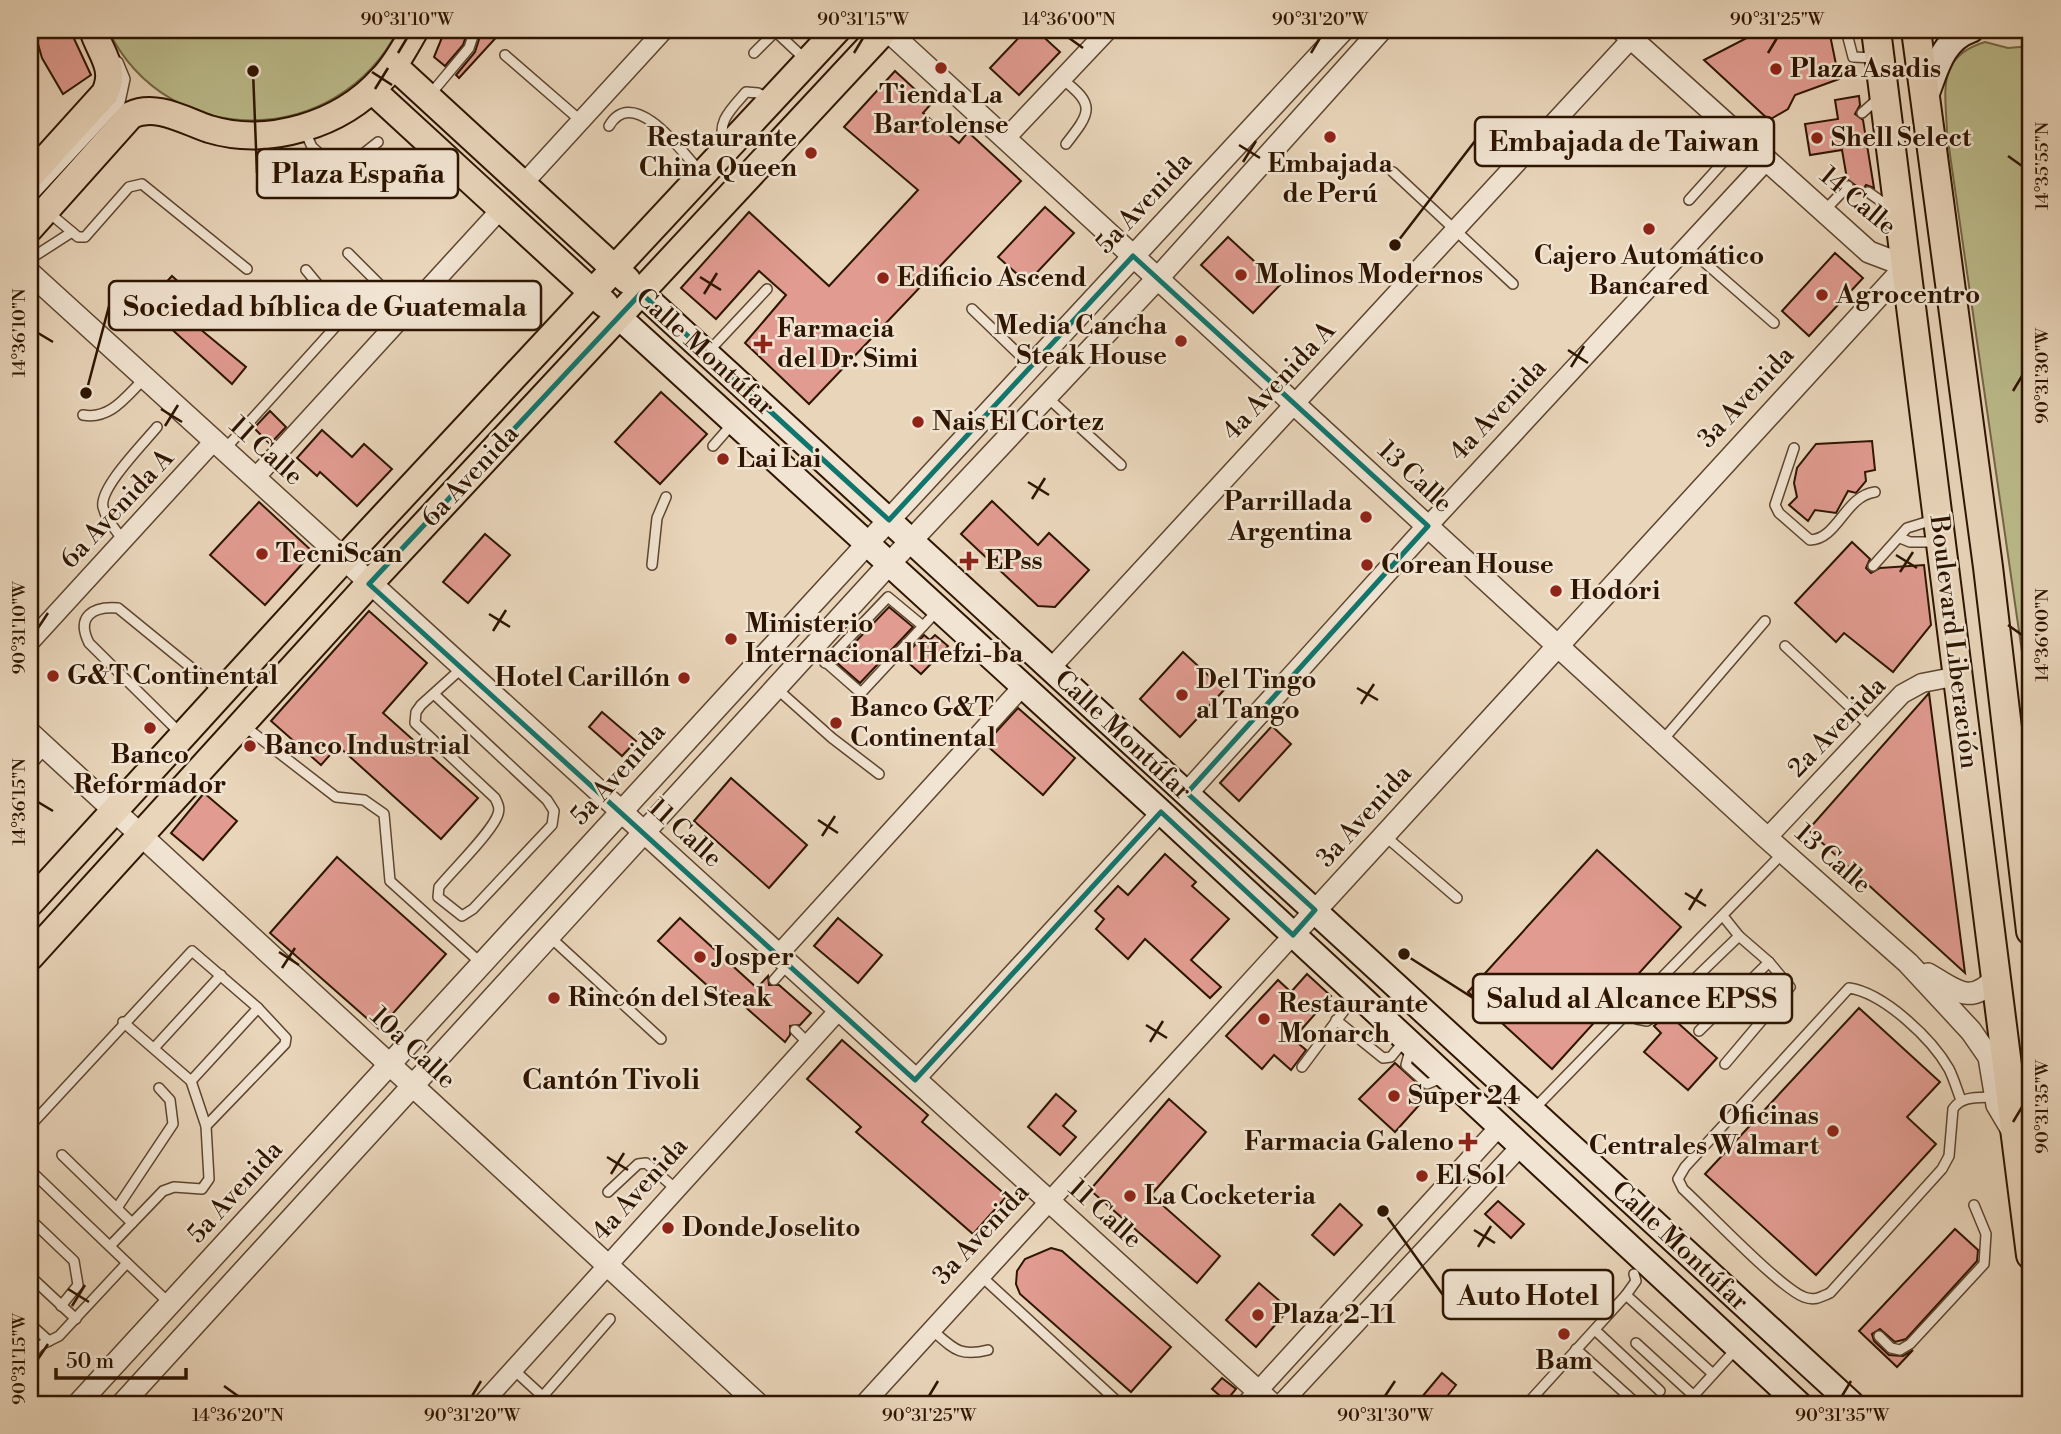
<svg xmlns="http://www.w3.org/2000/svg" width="2061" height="1434" font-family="'Libre Bodoni',serif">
<rect width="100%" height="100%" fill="#e9d5ba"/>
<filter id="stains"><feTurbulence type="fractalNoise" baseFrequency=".00286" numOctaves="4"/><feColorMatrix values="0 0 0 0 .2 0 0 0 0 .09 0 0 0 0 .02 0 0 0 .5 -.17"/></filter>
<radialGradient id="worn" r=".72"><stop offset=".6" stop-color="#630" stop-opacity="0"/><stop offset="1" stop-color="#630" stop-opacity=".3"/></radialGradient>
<g fill="#bcbc8c" stroke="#756846" stroke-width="2">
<path d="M108,30H398C337,149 168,152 108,30Z"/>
<path d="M1985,42L2008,48L2031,46V714L1947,134C1946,92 1935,57 1985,42Z"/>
</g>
<g fill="#e19b90" stroke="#2e1501" stroke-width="2">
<polygon points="34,30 70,30 91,75 63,94 42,58"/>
<polygon points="445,30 468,30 463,45 445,66 434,57"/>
<polygon points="482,30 503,30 459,78 456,75 475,52"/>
<polygon points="1026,30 1036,30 1060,52 1019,95 990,68"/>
<polygon points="1762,30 1829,30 1839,79 1795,95 1788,109 1769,120 1704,60"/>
<polygon points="895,71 931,104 923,113 959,143 968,132 1021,181 809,404 745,343 786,295 759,271 716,319 681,288 749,212 829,286 918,190 844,127"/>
<polygon points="1859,96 1860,105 1855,114 1863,120 1874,188 1866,185 1861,193 1849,195 1855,185 1847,179 1842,150 1810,155 1805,124 1838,119 1835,100"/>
<polygon points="1045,207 1074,233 1027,283 998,257"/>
<polygon points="1228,237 1280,285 1253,313 1201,265"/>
<polygon points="1835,253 1863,278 1809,336 1782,311"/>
<polygon points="172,276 214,314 200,329 246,367 232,384 145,305"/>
<polygon points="661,392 707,434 660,484 615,442"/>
<polygon points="270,411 286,427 270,444 254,428"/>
<polygon points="322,430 352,457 364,444 392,469 357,506 320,472 317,476 297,458"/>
<polygon points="1872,441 1875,470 1865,472 1866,481 1856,493 1848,491 1836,513 1815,510 1808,521 1789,505 1797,497 1794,483 1797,468 1816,444"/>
<polygon points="992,501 1038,545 1049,533 1089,570 1055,607 1038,606 961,534"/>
<polygon points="259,502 313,552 265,605 210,555"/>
<polygon points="485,534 510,555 468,603 443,582"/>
<polygon points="1852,542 1870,559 1866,568 1871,573 1880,568 1924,565 1931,625 1893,672 1844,633 1836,642 1795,603"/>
<polygon points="889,607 913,627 860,683 836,662"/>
<polygon points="369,611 427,663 383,713 478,798 441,839 338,746 321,765 271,721"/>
<polygon points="924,635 930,640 935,635 948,646 921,674 903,658"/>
<polygon points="1183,652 1224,690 1180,737 1140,699"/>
<polygon points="1929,693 1965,973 1808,830"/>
<polygon points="1018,708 1075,758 1043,795 985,744"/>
<polygon points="602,712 636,741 622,756 589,727"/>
<polygon points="1272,726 1291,744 1239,801 1220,783"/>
<polygon points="731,778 807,845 769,888 694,821"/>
<polygon points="204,793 237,821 203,860 171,833"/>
<polygon points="1597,850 1681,927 1552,1069 1468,992"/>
<polygon points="1165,854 1196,882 1192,886 1229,919 1191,960 1221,987 1210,998 1145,939 1128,959 1096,929 1104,919 1095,911 1118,886 1128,895"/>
<polygon points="337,857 446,954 379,1029 270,933"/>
<polygon points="680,918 757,988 768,976 769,985 779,985 811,1013 800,1025 790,1026 790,1035 785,1042 726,990 720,997 658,941"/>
<polygon points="838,918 882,955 858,983 814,946"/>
<polygon points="1307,974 1331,996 1293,1039 1306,1050 1291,1070 1274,1055 1262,1069 1226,1036 1278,980 1291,992"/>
<polygon points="1859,1008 1940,1082 1907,1117 1936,1144 1816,1275 1705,1174"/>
<polygon points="1668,1014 1717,1058 1688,1090 1644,1052 1661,1033 1654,1026"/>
<polygon points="842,1040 928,1115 922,1122 1007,1196 973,1234 856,1132 861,1127 807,1079"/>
<polygon points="1395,1063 1429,1094 1395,1132 1359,1099"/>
<polygon points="1056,1094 1076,1111 1063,1126 1076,1137 1060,1155 1028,1127"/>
<polygon points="1169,1099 1206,1132 1151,1195 1220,1256 1197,1283 1090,1190"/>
<polygon points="1498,1201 1524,1224 1511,1238 1485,1214"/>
<polygon points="1340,1204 1362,1225 1334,1255 1312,1235"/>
<polygon points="1955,1229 1978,1250 1977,1261 1906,1339 1895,1342 1880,1329 1872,1334 1874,1341 1889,1355 1903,1356 1913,1350 1897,1367 1859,1331"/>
<polygon points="1051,1248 1062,1251 1171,1347 1131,1392 1020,1294 1016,1284 1017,1271 1025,1259"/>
<polygon points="1259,1283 1289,1309 1256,1347 1226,1320"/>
<polygon points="1442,1373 1456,1385 1441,1404 1416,1404"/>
<polygon points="1222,1378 1236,1389 1226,1401 1212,1389"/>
</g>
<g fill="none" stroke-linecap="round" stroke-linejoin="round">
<defs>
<g id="service">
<polyline points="1846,30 1853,57 1875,58"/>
<polyline points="776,32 806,60"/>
<polyline points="754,53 777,30"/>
<polyline points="505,55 581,121"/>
<path d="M1062,79C1096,105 1091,112 1066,144"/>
<polyline points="429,96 469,48 475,30"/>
<polyline points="1862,113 1880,97"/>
<path d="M609,126C633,84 682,151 701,173"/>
<polyline points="304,129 312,147 336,168 349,165 378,142"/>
<path d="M726,146C714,124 731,109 746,92L758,93L768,99"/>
<polyline points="1393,172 1513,284"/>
<polyline points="1868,192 1892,209"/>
<polyline points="30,199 120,102 125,79 118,62"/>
<polyline points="1689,200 1743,140"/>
<polyline points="1825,210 1848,186"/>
<polyline points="47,211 78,237 85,237 129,187 142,184 247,269"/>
<polyline points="1687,247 1774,323"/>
<polyline points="348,253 407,312"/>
<polyline points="30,259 72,232"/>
<polyline points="972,309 1031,366"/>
<polyline points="708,352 767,289"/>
<polyline points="1047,397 1121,465"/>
<path d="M83,415C111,420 126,396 145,378"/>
<polyline points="713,446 734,422"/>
<path d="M1794,448L1775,505L1779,513L1810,540C1838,539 1845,496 1875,492"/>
<polyline points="225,449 337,325 339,310 306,270"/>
<polyline points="1900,538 1910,542 1936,542"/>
<path d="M123,540C116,530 106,520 103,507C99,488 144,443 157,427"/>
<polyline points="652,565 657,518 666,497"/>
<polyline points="1873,566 1907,528 1933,520"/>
<polyline points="1785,646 1871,727"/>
<polyline points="812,650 861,693 938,610"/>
<polyline points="825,663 888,597 923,626"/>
<polyline points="776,688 832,738 879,774"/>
<path d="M435,695L547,800L554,811L552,825L473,909L462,916L438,897L439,887C452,871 493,831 498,814C500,808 498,804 495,798L415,723L416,712L421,705L462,668"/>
<polyline points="243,725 336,797 364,800 384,814 390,881 482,964"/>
<path d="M181,734L89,643C76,617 92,606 118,608L221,692"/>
<polyline points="1662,741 1765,621"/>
<polyline points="30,766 45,749"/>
<polyline points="1385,836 1457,898"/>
<polyline points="550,937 661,1039"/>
<polyline points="774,980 788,964"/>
<polyline points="1630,1011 1637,1019 1647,1021 1658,1014 1739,936 1723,916"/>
<polyline points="1336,1020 1383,1058 1391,1057 1404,1041"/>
<polyline points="795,1030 808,1043"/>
<polyline points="1699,1031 1769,962"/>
<polyline points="155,1047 221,975"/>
<polyline points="1411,1047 1406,1065 1427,1084 1444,1077"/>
<polyline points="1725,1064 1790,987 1769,962 1739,936"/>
<polyline points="1302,1067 1355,996"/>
<polyline points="191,1081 258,1008"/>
<path d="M1961,1100C1957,1090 1954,1079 1949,1069C1932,1039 1884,993 1849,988L1685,1167L1678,1179L1683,1189C1707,1211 1780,1288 1804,1297C1815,1301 1821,1297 1830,1293L1942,1169L1949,1156L1953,1109C1962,1095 1980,1098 1995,1097"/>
<polyline points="1533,1110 1783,853"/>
<polyline points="30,1126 192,951 258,1008 286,1038 285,1044 206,1126"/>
<polyline points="62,1155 132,1223"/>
<polyline points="30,1170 169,1303"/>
<polyline points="608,1192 638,1164 646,1163 677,1190"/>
<polyline points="117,1208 173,1124 170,1100 159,1088"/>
<polyline points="30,1219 74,1261 78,1285 61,1306"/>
<polyline points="110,1246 163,1191 174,1187 202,1189 209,1179 206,1126 191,1081 123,1022"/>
<polyline points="30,1276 76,1319"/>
<polyline points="981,1276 1120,1404"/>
<polyline points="1626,1295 1713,1374"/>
<polyline points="30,1324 49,1341"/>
<path d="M932,1330C954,1349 959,1357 988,1350"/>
<polyline points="1595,1330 1660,1391"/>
<polyline points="1879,1336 1891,1348 1900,1350 1910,1344 1984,1264 1986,1234 1974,1205"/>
<polyline points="1636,1343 1694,1396"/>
<polyline points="1576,1349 1637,1404"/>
<polyline points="30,1357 39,1346 59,1336 127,1263"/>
<polyline points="514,1370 551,1404"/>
<polyline points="543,1396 610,1319"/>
<polyline points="1527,1404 1626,1295 1636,1281 1634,1274"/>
<polyline points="1686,1404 1736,1349"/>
</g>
<g id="minor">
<polyline points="1006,138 1108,30"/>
<polyline points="523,184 664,30"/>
<polyline points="255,478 501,209"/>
<polyline points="1428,526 1767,160"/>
<polyline points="30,642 214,441"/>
<polyline points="1051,668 1632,38"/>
<polyline points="1767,838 1902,694 1922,683 1958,676"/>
<polyline points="778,955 1023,686"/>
<polyline points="915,1080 1161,812"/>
<polyline points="482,1404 839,1010"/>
<polyline points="864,1404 1293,935"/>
<polyline points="1246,1404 1499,1127"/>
<polyline points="1281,1404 1521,1146"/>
</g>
<g id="tertiary">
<polyline points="887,30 1767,838 1908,963 1971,1031 1989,1057 1997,1105 2013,1132"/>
<polyline points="30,273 1272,1404"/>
<polyline points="30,733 758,1404"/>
<polyline points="1187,793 1428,526"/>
<polyline points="1293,935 1906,266 1869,252 1622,30"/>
<path d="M1928,974C1957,991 1970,1006 1997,977"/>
<polyline points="78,1404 889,520 1343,30"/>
<polyline points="122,1404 890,563 1158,278 1381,30"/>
</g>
<g id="secondary">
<path d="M1926,96C1936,70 1942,40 1971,30"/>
<polyline points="641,293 1852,1404"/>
<polyline points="619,317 1161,812 1799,1404"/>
</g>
<g id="primary">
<polyline points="394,66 627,280"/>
<polyline points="372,90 605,304"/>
<path d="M30,176L105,93C117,68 100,53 93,30"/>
<path d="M30,228L131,115C156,103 185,121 209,129C268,147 341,125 382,79C396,65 405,47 415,30"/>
<polyline points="30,903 343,560 837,30"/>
<polyline points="30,957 369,584 885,30"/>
</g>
<g id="trunk">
<polyline points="1876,30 2031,1255"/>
<polyline points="1916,30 1988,567 2031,931"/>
</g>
</defs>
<use href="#service" stroke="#5d452f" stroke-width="12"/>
<use href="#minor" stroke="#5d452f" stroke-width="21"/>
<use href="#tertiary" stroke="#5d452f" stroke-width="24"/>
<use href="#secondary" stroke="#2e1501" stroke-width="28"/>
<use href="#primary" stroke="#2e1501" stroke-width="30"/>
<use href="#trunk" stroke="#2e1501" stroke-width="32"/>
<use href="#service" stroke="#f1e4d2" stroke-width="9"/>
<use href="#minor" stroke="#f1e4d2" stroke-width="18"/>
<use href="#tertiary" stroke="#f1e4d2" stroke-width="21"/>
<use href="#secondary" stroke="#f1e4d2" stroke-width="24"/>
<use href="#primary" stroke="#e9d5ba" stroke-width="26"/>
<use href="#trunk" stroke="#e9d5ba" stroke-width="28"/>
</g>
<path fill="none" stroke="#0f766e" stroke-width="5" stroke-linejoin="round" d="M1133,256L1428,526L1187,793L1315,910L1293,935L1161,812L915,1080L369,584L641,293L889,520Z"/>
<path fill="none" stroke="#2e1501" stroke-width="2.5" d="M1069,38L1083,48M398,53L407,38M854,53L863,38M1311,53L1320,38M1768,53L1777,38M372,72L392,85M375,89L388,68M1239,145L1260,158M2008,156L2022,166M1243,162L1256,141M700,277L721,290M704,294L717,273M38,333L53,342M1568,350L1588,363M1571,367L1584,346M2013,391L2022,376M161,409L182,422M165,426L178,405M1028,482L1049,495M1032,499L1045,478M1896,555L1917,568M1900,572L1913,552M489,614L510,627M2008,625L2022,635M38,628L48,613M493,631L506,610M1357,688L1378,700M1361,704L1374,684M38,802L53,811M818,820L838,833M822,836L835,816M1685,893L1706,906M1689,910L1702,889M279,952L299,965M282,968L295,948M1146,1025L1167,1038M1150,1042L1163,1021M2013,1122L2022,1107M607,1157L628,1170M611,1174L624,1153M1474,1230L1495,1243M1478,1247L1491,1226M68,1289L89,1302M72,1306L85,1285M38,1359L48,1344M224,1386L238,1396M472,1396L481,1381M929,1396L938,1381M1385,1396L1395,1381M1842,1396L1851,1381"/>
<g fill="#8f2418" stroke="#f1e4d2" stroke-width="2.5">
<circle cx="941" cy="68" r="7"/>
<circle cx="1776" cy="69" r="7"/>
<circle cx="1330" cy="137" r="7"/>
<circle cx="1817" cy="138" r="7"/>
<circle cx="811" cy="153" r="7"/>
<circle cx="1649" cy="229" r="7"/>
<circle cx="1241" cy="275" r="7"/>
<circle cx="883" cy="278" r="7"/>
<circle cx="1822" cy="295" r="7"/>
<circle cx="1181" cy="341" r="7"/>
<path d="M759.5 333.5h7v7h7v7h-7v7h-7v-7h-7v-7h7z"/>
<circle cx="918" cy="422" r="7"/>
<circle cx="723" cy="459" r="7"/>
<circle cx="1366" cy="517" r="7"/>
<circle cx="262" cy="554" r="7"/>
<path d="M965.5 550.5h7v7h7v7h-7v7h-7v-7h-7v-7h7z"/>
<circle cx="1367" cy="565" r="7"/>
<circle cx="1556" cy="591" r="7"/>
<circle cx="731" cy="639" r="7"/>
<circle cx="53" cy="676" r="7"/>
<circle cx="684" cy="678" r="7"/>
<circle cx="1182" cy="695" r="7"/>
<circle cx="836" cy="723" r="7"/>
<circle cx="150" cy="728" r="7"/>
<circle cx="250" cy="746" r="7"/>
<circle cx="700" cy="957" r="7"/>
<circle cx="554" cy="998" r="7"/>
<circle cx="1264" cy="1019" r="7"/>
<circle cx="1394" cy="1096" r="7"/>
<circle cx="1833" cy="1131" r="7"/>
<path d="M1464.5 1131.5h7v7h7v7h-7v7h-7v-7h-7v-7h7z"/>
<circle cx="1422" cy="1176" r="7"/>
<circle cx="1130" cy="1196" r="7"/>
<circle cx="668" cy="1228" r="7"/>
<circle cx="1258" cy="1315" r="7"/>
<circle cx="1564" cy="1334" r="7"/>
</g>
<g text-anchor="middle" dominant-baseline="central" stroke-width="5" stroke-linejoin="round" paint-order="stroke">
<g font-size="26" font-weight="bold" fill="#2e1501" stroke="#f1e4d2" text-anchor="start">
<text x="1790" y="69">Plaza Asadis</text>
<text x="941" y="95" text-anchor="middle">Tienda La<tspan x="941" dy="30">Bartolense</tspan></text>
<text x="797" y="138" text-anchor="end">Restaurante<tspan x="797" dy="30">China Queen</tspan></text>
<text x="1831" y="138">Shell Select</text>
<text x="1330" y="164" text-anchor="middle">Embajada<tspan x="1330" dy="30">de Perú</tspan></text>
<text x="1649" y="256" text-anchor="middle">Cajero Automático<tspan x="1649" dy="30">Bancared</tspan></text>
<text x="1255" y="275">Molinos Modernos</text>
<text x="897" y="278">Edificio Ascend</text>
<text x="1836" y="295">Agrocentro</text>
<text x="1167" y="326" text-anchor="end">Media Cancha<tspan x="1167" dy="30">Steak House</tspan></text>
<text x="777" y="329">Farmacia<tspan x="777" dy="30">del Dr. Simi</tspan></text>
<text x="932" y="422">Nais El Cortez</text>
<text x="737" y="459">Lai Lai</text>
<text x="1352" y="502" text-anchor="end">Parrillada<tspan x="1352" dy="30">Argentina</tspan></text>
<text x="276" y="554">TecniScan</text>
<text x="985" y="561">EPss</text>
<text x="1381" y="565">Corean House</text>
<text x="1570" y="591">Hodori</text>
<text x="745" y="624">Ministerio<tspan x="745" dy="30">Internacional Hefzi-ba</tspan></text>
<text x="67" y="676">G&amp;T Continental</text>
<text x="670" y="678" text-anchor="end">Hotel Carillón</text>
<text x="1196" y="680">Del Tingo<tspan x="1196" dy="30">al Tango</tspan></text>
<text x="850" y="708">Banco G&amp;T<tspan x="850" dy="30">Continental</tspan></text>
<text x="264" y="746">Banco Industrial</text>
<text x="150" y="755" text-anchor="middle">Banco<tspan x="150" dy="30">Reformador</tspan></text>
<text x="714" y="957">Josper</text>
<text x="568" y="998">Rincón del Steak</text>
<text x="1278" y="1004">Restaurante<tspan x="1278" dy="30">Monarch</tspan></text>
<text x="1408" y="1096">Super 24</text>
<text x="1819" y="1116" text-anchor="end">Oficinas<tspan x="1819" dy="30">Centrales Walmart</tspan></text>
<text x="1454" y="1142" text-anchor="end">Farmacia Galeno</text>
<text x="1436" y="1176">El Sol</text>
<text x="1144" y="1196">La Cocketeria</text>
<text x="682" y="1228">Donde Joselito</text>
<text x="1272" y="1315">Plaza 2-11</text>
<text x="1564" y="1361" text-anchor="middle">Bam</text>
</g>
<g font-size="26" fill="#2e1501" stroke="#f1e4d2">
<text transform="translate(1858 201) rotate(40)">14 Calle</text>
<text transform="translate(1144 203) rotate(-47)">5a Avenida</text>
<text transform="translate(705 352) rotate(42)">Calle Montúfar</text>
<text transform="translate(1279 381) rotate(-47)">4a Avenida A</text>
<text transform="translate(1746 397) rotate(-47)">3a Avenida</text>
<text transform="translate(1498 410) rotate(-47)">4a Avenida</text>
<text transform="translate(266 451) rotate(42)">11 Calle</text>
<text transform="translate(470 476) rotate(-47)">6a Avenida</text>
<text transform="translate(1415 477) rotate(43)">13 Calle</text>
<text transform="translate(117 509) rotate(-47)">6a Avenida A</text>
<text transform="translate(1954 642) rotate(83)">Boulevard Liberación</text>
<text transform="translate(1837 727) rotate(-46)">2a Avenida</text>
<text transform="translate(1123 735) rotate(43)">Calle Montúfar</text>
<text transform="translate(618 774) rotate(-48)">5a Avenida</text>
<text transform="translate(1364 816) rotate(-48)">3a Avenida</text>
<text transform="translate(685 833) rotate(42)">11 Calle</text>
<text transform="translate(1833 859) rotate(41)">13 Calle</text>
<text transform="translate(413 1048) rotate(43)">10a Calle</text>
<text transform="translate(640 1189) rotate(-48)">4a Avenida</text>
<text transform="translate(235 1192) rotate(-48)">5a Avenida</text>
<text transform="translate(1105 1214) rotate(42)">11 Calle</text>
<text transform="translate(981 1234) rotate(-47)">3a Avenida</text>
<text transform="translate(1680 1246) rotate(43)">Calle Montúfar</text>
</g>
<g font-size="28" font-weight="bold" fill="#2e1501" stroke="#f1e4d2">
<text x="611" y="1080">Cantón Tivoli</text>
</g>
</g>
<path fill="none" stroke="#2e1501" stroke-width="2.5" d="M1395 245L1475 141M253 71L257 173M86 393L109 306M1404 954L1473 998M1383 1211L1443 1295"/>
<g fill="#2e1501" stroke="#f1e4d2" stroke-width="2.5">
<circle cx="1395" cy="245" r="7"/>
<circle cx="253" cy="71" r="7"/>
<circle cx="86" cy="393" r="7"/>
<circle cx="1404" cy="954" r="7"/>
<circle cx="1383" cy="1211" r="7"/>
</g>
<g fill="#f1e4d2" stroke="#2e1501" stroke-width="2.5">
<rect x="1475" y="117" width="299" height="49" rx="7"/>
<rect x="257" y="149" width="201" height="49" rx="7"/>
<rect x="109" y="281" width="432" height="49" rx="7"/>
<rect x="1473" y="974" width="319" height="49" rx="7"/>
<rect x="1443" y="1270" width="170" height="49" rx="7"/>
</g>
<g font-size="28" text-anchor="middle" font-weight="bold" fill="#2e1501">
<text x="1624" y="151">Embajada de Taiwan</text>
<text x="358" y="183">Plaza España</text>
<text x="325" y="316">Sociedad bíblica de Guatemala</text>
<text x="1632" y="1008">Salud al Alcance EPSS</text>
<text x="1528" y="1305">Auto Hotel</text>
</g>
<rect width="2061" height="1434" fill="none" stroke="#e9d5ba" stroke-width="77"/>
<path d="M56 1368v10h130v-10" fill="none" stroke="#2e1501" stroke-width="3.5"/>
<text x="66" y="1368" font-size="21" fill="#2e1501" stroke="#f1e4d2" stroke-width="5" paint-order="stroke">50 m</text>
<rect x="38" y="38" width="1984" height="1358" fill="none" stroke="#2e1501" stroke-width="2.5"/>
<g font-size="18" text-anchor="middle" fill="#2e1501">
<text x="407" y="25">90°31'10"W</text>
<text x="863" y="25">90°31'15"W</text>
<text x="1069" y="25">14°36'00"N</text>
<text x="1320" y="25">90°31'20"W</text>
<text x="1777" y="25">90°31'25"W</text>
<text transform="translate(2042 166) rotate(-90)" y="6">14°35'55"N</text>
<text transform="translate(19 333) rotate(-90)" y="6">14°36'10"N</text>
<text transform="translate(2042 376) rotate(-90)" y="6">90°31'30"W</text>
<text transform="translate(19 628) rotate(-90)" y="6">90°31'10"W</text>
<text transform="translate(2042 635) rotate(-90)" y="6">14°36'00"N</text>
<text transform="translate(19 802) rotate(-90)" y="6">14°36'15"N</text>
<text transform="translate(2042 1107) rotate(-90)" y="6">90°31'35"W</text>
<text transform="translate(19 1359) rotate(-90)" y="6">90°31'15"W</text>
<text x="238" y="1421">14°36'20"N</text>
<text x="472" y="1421">90°31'20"W</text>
<text x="929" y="1421">90°31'25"W</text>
<text x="1385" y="1421">90°31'30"W</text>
<text x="1842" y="1421">90°31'35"W</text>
</g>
<rect width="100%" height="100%" filter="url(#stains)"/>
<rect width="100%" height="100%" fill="url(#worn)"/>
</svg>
